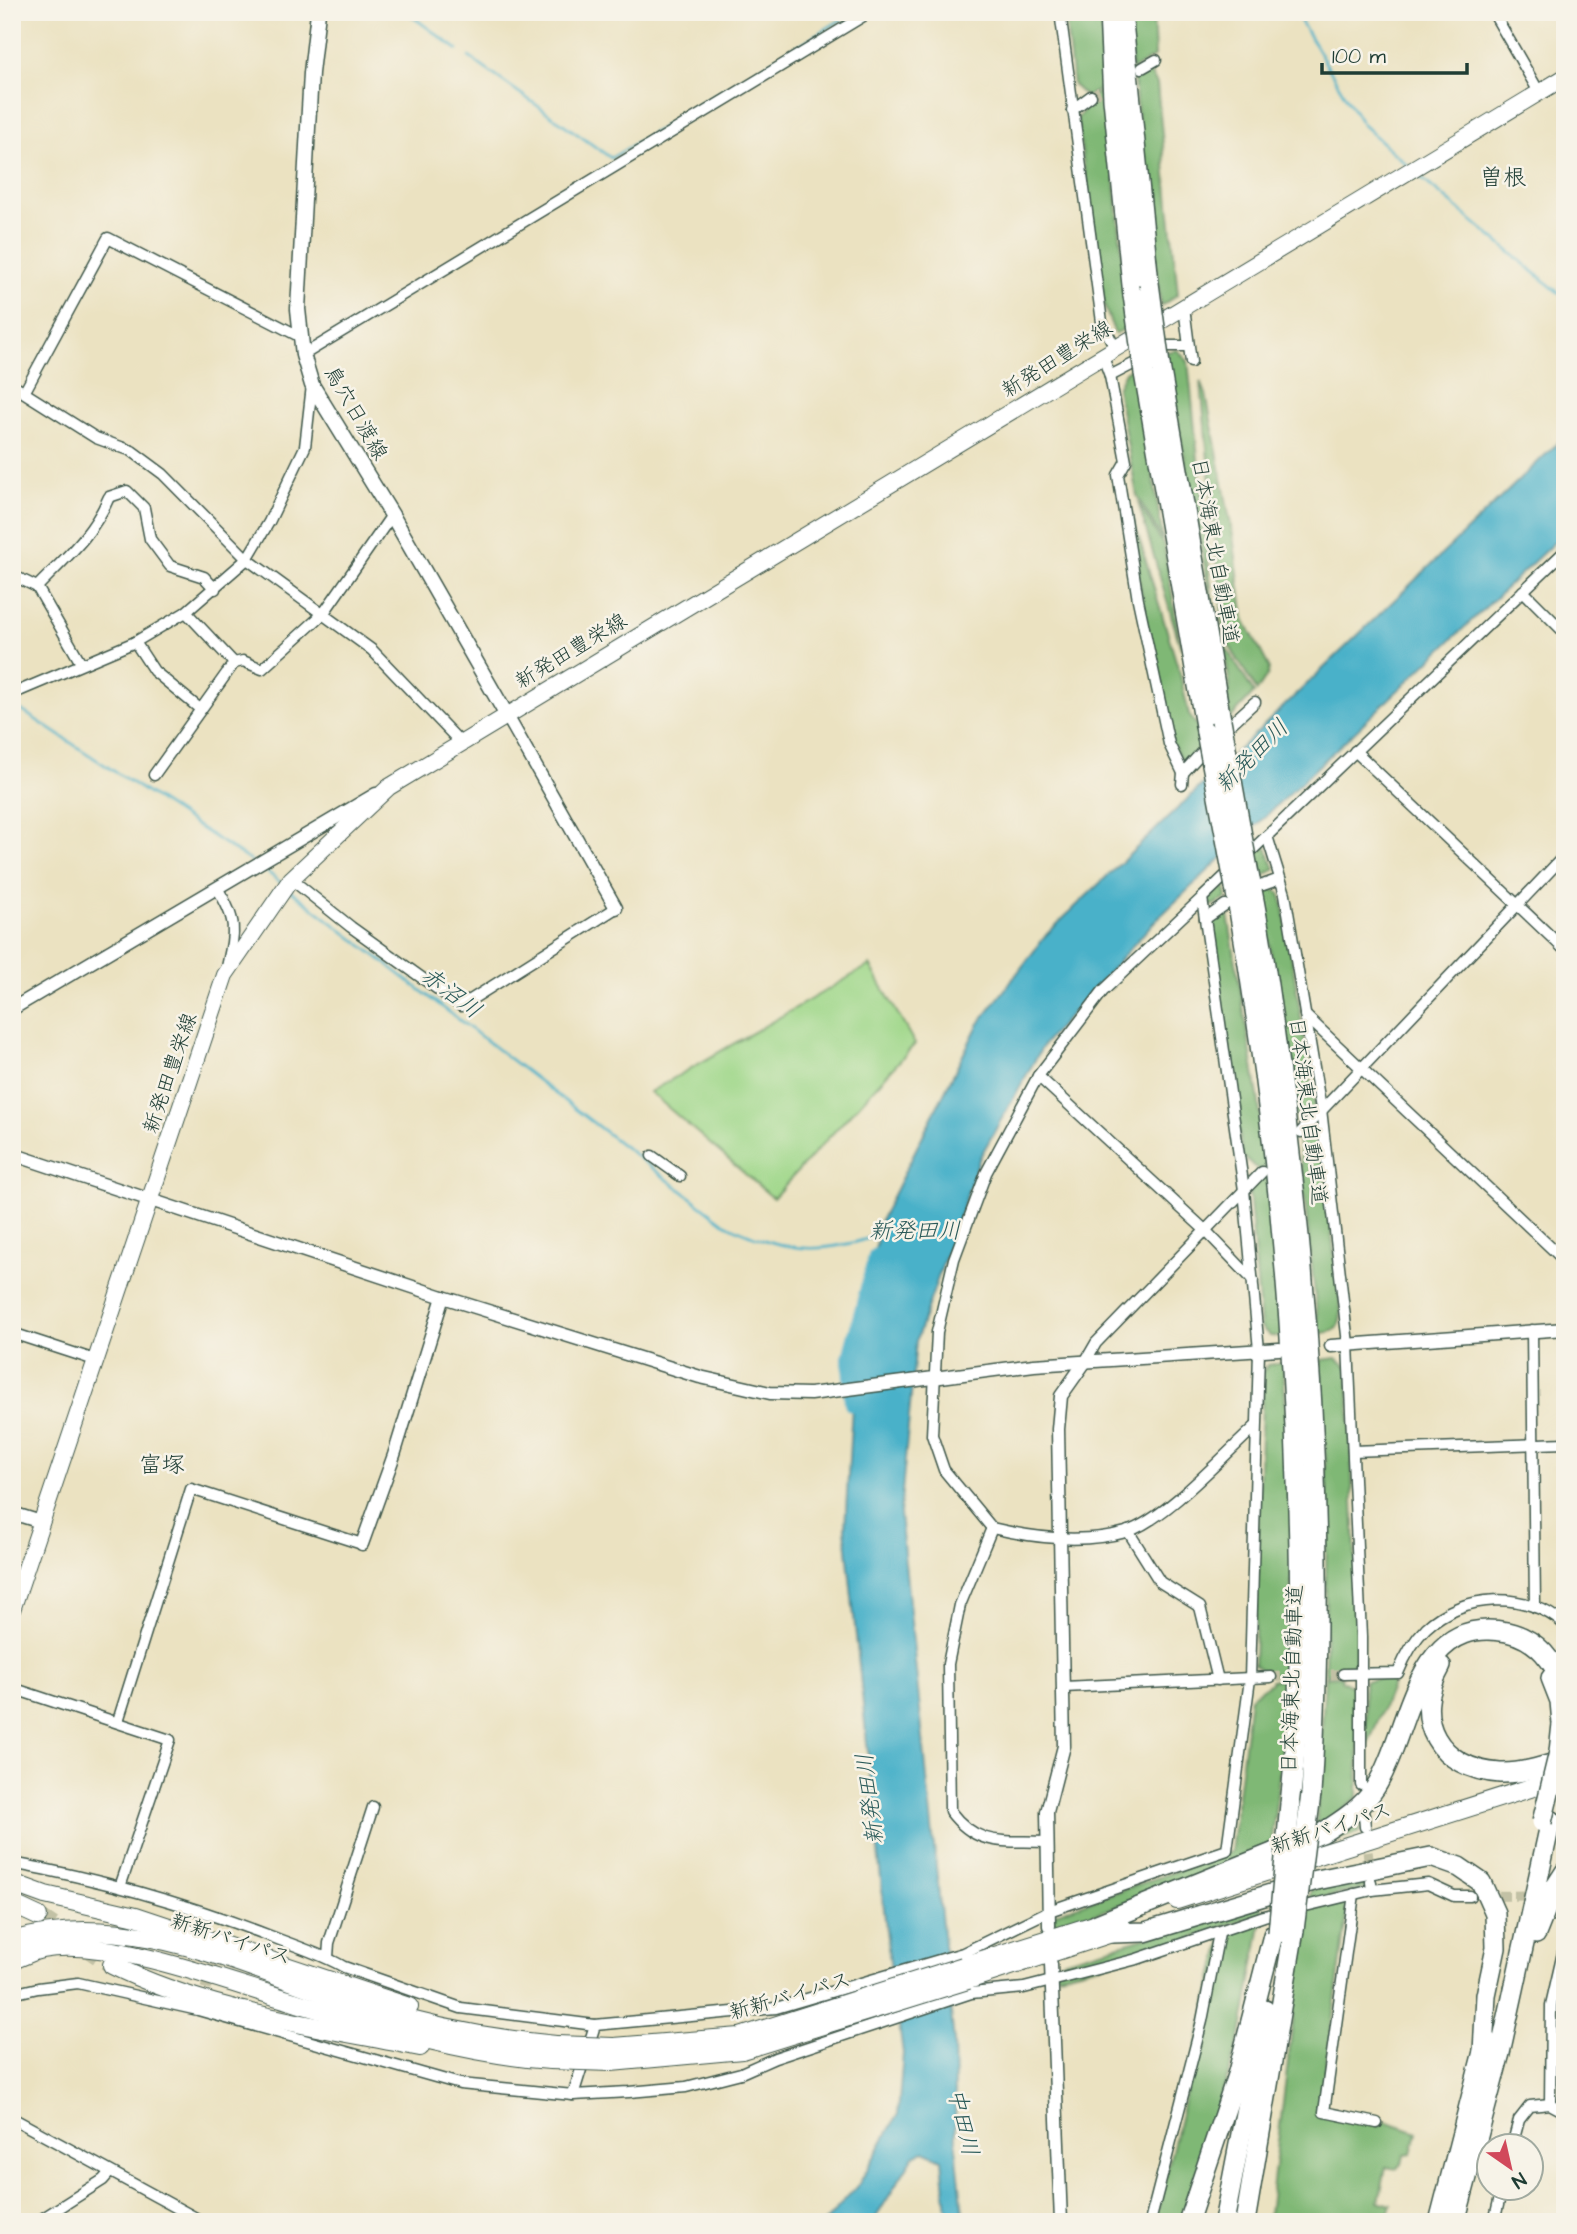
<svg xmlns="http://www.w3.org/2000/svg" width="1577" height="2234" font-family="'Architects Daughter','Klee One',sans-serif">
<rect width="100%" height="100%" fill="#f7f3e8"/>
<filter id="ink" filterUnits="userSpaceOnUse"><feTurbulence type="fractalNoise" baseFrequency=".0143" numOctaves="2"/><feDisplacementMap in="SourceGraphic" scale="14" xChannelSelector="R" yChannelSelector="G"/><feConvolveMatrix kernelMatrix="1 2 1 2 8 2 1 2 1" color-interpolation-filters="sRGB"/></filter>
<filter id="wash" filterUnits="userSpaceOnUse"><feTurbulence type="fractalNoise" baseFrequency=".00686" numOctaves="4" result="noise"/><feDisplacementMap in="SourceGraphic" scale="28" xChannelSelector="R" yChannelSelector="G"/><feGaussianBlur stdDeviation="1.57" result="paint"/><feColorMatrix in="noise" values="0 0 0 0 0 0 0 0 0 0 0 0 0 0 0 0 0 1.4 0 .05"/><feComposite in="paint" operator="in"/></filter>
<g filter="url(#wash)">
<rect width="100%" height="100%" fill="#ebe2c1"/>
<polygon fill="#9fd789" stroke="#5f8a5e" stroke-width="2" points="870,965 915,1044 773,1198 650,1092"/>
<g fill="#7fb875" stroke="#4f7a54" stroke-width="2">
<polygon points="1065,12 1101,12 1104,87 1086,97 1073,85"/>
<polygon points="1128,12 1153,12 1155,56 1132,70"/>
<polygon points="1147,67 1143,73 1150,73 1157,84 1178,294 1161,306 1133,75"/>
<polygon points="1106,89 1129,326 1115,334 1104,305 1077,119 1091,101 1088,99"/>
<polygon points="1177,350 1188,361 1214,617 1165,352"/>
<polygon points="1136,365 1163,540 1137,496 1117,388 1125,372"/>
<polygon points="1201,382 1206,394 1233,536 1244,619 1269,667 1268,674 1257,691 1224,637"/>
<polygon points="1122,482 1180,674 1189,715 1199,728 1200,747 1186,763 1182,762 1171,741 1162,684 1150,644"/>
<polygon points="1138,502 1164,546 1181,649"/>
<polygon points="1223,643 1254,693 1230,719 1227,698 1230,686"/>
<polygon points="1265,844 1275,869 1260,877 1254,849"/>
<polygon points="1224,879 1227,898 1209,907 1207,896"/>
<polygon points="1266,885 1279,892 1282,898 1315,1105 1301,1120 1298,1130 1261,889"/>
<polygon points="1227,909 1258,1096 1266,1166 1260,1171 1242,1156 1211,917"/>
<path d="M1307,1131L1320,1135L1341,1312C1340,1328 1336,1333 1319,1333L1298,1136Z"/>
<polygon points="1267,1169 1284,1337 1270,1336 1261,1327 1249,1190"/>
<polygon points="1336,1358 1348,1367 1359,1660 1341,1673 1325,1674 1327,1490 1321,1360"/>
<polygon points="1283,1363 1293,1521 1289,1674 1270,1675 1254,1665 1263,1371 1268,1365"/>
<polygon points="1342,1676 1341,1680 1359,1691 1358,1797 1316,1829 1325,1677"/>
<polygon points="1387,1677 1393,1682 1367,1748 1364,1681"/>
<polygon points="1290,1679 1271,1848 1055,1929 1053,1914 1231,1852 1250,1697 1271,1683 1271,1680"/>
<polygon points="1360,1813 1360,1832 1316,1846"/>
<polygon points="1367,1875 1368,1881 1364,1889 1309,1900 1311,1890"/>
<polygon points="1345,1902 1347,1917 1319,2114 1321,2117 1325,2115 1379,2126 1385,2121 1417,2132 1412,2154 1404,2155 1402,2164 1397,2169 1386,2167 1379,2201 1391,2205 1386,2222 1268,2222 1307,1910"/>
<polygon points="1262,1905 1262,1912 1161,1950 1059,1975 1054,1972 1055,1963"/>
<polygon points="1262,1919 1241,2035 1181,2222 1155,2222 1222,1941 1232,1931"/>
</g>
<polygon fill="#4ab1c9" stroke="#34777e" stroke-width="2" points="1565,436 1565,532 1153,923 1044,1044 980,1157 916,1341 900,1514 954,2042 956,2147 964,2222 948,2222 942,2159 924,2151 914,2156 873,2222 825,2222 859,2184 898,2114 903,2053 888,1948 845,1529 855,1353 881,1219 978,1025 1047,934"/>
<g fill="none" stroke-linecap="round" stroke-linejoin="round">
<g stroke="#4ab1c9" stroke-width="2.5">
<polyline points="406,12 458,50"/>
<polyline points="1295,12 1362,124 1408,166"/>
<polyline points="469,57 611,158 854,12"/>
<polyline points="1415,173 1565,298"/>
<polyline points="12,704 252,862"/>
<polyline points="261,867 280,882"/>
<path d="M291,891L724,1223C781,1252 818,1256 879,1235"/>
</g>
<polyline stroke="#4ab1c9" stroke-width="18" points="853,1403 851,1358 877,1257"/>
</g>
</g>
<g filter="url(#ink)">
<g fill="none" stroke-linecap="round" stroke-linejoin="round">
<g stroke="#c2c1a5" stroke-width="10" stroke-dasharray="10 5" stroke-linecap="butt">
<polyline points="1091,96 1116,83"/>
<polyline points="1271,1677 1343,1674"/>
<polyline points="1366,1837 1370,1873"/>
<polyline points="1484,1896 1565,1895"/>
<polyline points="201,2003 223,1932"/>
</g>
<polyline stroke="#c2c1a5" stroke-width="18" stroke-dasharray="18 9" stroke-linecap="butt" points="38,1916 112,1965"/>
<defs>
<g id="minor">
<polyline points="1060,12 1102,322 1115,348"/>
<polyline points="1493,12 1539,92"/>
<polyline points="1142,68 1156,60"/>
<polyline points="1072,110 1091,96"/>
<polyline points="1184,307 1191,362"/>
<polyline points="303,355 870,12"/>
<polyline points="1103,357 1110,376 1126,461 1118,475 1138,600 1169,744 1183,773 1182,784"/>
<polyline points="1110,376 1168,346 1188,346"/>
<polyline points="12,385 96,438 132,451 163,474 247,559 372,650 461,743"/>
<polyline points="25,391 108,238 299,336"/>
<polyline points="12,575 37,587 81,663"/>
<path d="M37,587C65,558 93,535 109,497L127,491L144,508L150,539L170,566L204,577L215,589"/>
<polyline points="1523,591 1565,633"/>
<polyline points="135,642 154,671 200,709"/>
<polyline points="234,663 243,661 262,669 323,614 392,515"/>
<polyline points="12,694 135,642 186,612 247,559 269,522 305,447 312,385"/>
<polyline points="1221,733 1255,702"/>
<polyline points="1355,751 1565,950"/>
<polyline points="1183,773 1209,744"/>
<polyline points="154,775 234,663 186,612"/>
<polyline points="1267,836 1285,894 1321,1109 1348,1344 1361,1637 1361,1785"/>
<polyline points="291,879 351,927 461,1006 616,908"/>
<polyline points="1263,885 1280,879"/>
<path d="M217,888C238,921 235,931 227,967"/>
<path d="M1202,898L1103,991L1038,1076L986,1173L954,1259L937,1332L932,1435L944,1470L992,1528C1034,1538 1083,1544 1126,1532C1165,1520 1224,1455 1256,1426"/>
<polyline points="1205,919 1225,905"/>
<polyline points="1305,1015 1565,1261"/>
<polyline points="1038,1076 1206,1231 1253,1280"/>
<polyline points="1301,1132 1565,855"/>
<polyline points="652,1156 680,1176"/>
<polyline points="1532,1330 1535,1607"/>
<polyline points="12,1333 95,1360"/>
<polyline points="1085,1362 1096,1343 1262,1172"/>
<polyline points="1353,1451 1565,1443"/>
<path d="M992,1528L960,1605L948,1664L950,1811C978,1848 1003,1840 1046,1842"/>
<polyline points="1128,1531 1160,1582 1200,1607 1218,1680"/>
<path d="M1343,1674L1398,1673C1405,1656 1413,1641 1426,1628C1463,1593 1527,1590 1565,1625"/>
<polyline points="1064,1687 1271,1677"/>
<polyline points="12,1688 170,1740 120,1887"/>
<polyline points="118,1721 191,1489 362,1544"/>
<polyline points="1364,1815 1365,1827"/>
<path d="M12,1863C100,1879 187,1904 270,1936C295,1946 322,1954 344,1967L461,2008L595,2025L776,2008L963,1953L1049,1911L1227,1850L1250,1679L1259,1350L1244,1190L1202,898L1565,551"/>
<polyline points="1372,1890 1428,1884 1454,1896 1470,1896"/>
<polyline points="1354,1894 1324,2112 1377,2123"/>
<polyline points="328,1957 329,1943 373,1807"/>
<polyline points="12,1994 38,1988 78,1983 198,2010 460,2084 573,2095 629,2092 686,2087 741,2073 775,2058 971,1993 1024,1988 1137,1959 1264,1916 1372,1890 1371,1882"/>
<polyline points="573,2095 595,2025"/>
<polyline points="1550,2104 1551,2005 1565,1944"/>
<polyline points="12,2118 203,2222"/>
<polyline points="1512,2146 1519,2120 1530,2106 1550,2104 1565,2112"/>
<polyline points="37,2222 103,2180 110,2172"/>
<polyline points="1150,2222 1202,2021 1219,1933"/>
<polyline points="1494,2222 1502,2188"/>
</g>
<g id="tertiary">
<polyline points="506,714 616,908"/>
<polyline points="12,1009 376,794"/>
<polyline points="12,1154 443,1297 700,1377 770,1393 810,1394 1034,1365 1279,1349"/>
<polyline points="1331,1346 1565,1329"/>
<polyline points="12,1513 41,1522"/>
<polyline points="362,1544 394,1455 443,1297"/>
<polyline points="1049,1926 1047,1812 1064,1746 1058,1429 1061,1396 1085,1362"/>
<polyline points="1051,1964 1061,2222"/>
</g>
<polyline id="secondary" points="318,12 311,73 298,309 303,355 312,385 392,515 506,714"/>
<polyline id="primary" points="12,1610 225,975 291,879 389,787 1565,77"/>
<g id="trunk">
<polyline points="12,1883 45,1895 136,1916 409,2007"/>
<polyline points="1177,1900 1565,1777"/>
<polyline points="12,1904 38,1916"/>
<path d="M12,1941C133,1905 255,1973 368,2008C429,2027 492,2039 556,2045"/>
<path d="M12,1960C22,1957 32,1951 42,1949C106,1936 227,1982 291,2001C375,2026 463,2054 550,2060"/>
<path d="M112,1965C206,2012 317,2026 420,2047"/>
<polyline points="963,1966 1110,1920"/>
<polyline points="968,1980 1124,1929"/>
<polyline points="614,2047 740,2037"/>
<polyline points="611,2062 742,2050"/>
</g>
<g id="motorway">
<polyline points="1109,12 1113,99 1133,295"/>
<polyline points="1122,12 1149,283"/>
<polyline points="1160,365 1221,720"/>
<polyline points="1144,373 1206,732"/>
<path d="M1250,880C1264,949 1273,1019 1282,1089C1313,1323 1326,1558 1311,1794"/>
<path d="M1235,887C1270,1083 1291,1283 1297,1481C1301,1588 1302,1698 1290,1804"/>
<path d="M1441,1666C1410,1720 1439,1769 1500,1773C1521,1774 1545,1766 1565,1760"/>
<polyline points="1551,1678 1560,1701 1562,1724"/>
<path d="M1097,1924L1322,1833C1341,1821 1363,1807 1375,1788C1411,1731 1413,1613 1507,1632C1538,1639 1554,1661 1565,1690"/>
<polyline points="1112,1933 1145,1932 1317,1880 1431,1857 1459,1867 1481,1882 1495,1913 1496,1948 1486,1995 1483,2052"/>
<polyline points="1536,1934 1554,1889 1565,1872"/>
<polyline points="1188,2222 1238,2072 1273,1935"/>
<polyline points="1224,2222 1265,2010"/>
<polyline points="1245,2222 1294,1930"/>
<polyline points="1439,2222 1486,2040"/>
<polyline points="1455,2222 1500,2053 1551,1820"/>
</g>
</defs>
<use href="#minor" stroke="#3e5649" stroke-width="13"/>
<use href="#tertiary" stroke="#3e5649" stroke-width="15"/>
<use href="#secondary" stroke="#3e5649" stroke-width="17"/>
<use href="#primary" stroke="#3e5649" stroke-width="18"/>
<use href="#trunk" stroke="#3e5649" stroke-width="20"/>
<use href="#motorway" stroke="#3e5649" stroke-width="22"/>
<use href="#minor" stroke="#fff" stroke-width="10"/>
<use href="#tertiary" stroke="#fff" stroke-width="12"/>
<use href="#secondary" stroke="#fff" stroke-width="14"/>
<use href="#primary" stroke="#fff" stroke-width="16"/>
<use href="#trunk" stroke="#fff" stroke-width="18"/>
<use href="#motorway" stroke="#fff" stroke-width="19"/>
<defs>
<g id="trunk-bridge">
<polyline points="740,2037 963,1966"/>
<polyline points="556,2045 614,2047"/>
<polyline points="742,2050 968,1980"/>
<polyline points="550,2060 611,2062"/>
</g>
<g id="motorway-bridge">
<polyline points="1149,283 1160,365"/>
<polyline points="1133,295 1144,373"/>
<polyline points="1221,720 1250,880"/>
<polyline points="1206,732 1235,887"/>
<polyline points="1542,1822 1559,1752 1562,1724"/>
<polyline points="1294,1930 1311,1794"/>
<polyline points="1278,1933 1290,1804"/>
</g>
</defs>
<use href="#trunk-bridge" stroke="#3e5649" stroke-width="20" stroke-linecap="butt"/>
<use href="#motorway-bridge" stroke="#3e5649" stroke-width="22" stroke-linecap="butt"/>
<use href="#trunk-bridge" stroke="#fff" stroke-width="18"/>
<use href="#motorway-bridge" stroke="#fff" stroke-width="19"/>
</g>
</g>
<g text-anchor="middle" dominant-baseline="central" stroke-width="5" stroke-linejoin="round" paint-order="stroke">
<g font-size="21" fill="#1f3d34" stroke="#f7f3e8">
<text transform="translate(1057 359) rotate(-32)">新発田豊栄線</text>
<text transform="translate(356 413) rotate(60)">鳥穴日渡線</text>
<text transform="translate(1215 551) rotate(80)">日本海東北自動車道</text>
<text transform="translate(571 651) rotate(-31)">新発田豊栄線</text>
<text transform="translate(170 1073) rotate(-71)">新発田豊栄線</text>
<text transform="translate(1308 1111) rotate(83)">日本海東北自動車道</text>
<text transform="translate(1292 1679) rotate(-88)">日本海東北自動車道</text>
<text transform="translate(1331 1828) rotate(-18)">新新バイパス</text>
<text transform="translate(231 1939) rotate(18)">新新バイパス</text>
<text transform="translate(790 1996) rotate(-16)">新新バイパス</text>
</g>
<g font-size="23" fill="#1f3d34" stroke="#f7f3e8">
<text x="1503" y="178">曽根</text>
<text x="162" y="1465">富塚</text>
</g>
<g font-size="23" font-style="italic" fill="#2a5a59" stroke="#f7f3e8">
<text transform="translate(1252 756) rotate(-45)">新発田川</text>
<text transform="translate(451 993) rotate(37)">赤沼川</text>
<text x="915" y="1231">新発田川</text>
<text transform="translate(870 1799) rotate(-97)">新発田川</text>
<text transform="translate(963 2122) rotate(77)">中田川</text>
</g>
</g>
<rect width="1577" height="2234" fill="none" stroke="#f7f3e8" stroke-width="42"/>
<g transform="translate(1510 2167) rotate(146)"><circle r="33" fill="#f7f3e8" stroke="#a1aaa0" stroke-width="2"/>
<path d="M0-5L12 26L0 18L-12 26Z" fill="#d1495b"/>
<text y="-10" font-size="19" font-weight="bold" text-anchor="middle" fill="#1f3d34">N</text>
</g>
<path d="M1322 63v10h145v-10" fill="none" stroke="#1f3d34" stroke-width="3.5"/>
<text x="1332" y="63" font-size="21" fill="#1f3d34" stroke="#f7f3e8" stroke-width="5" paint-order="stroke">100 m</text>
</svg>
